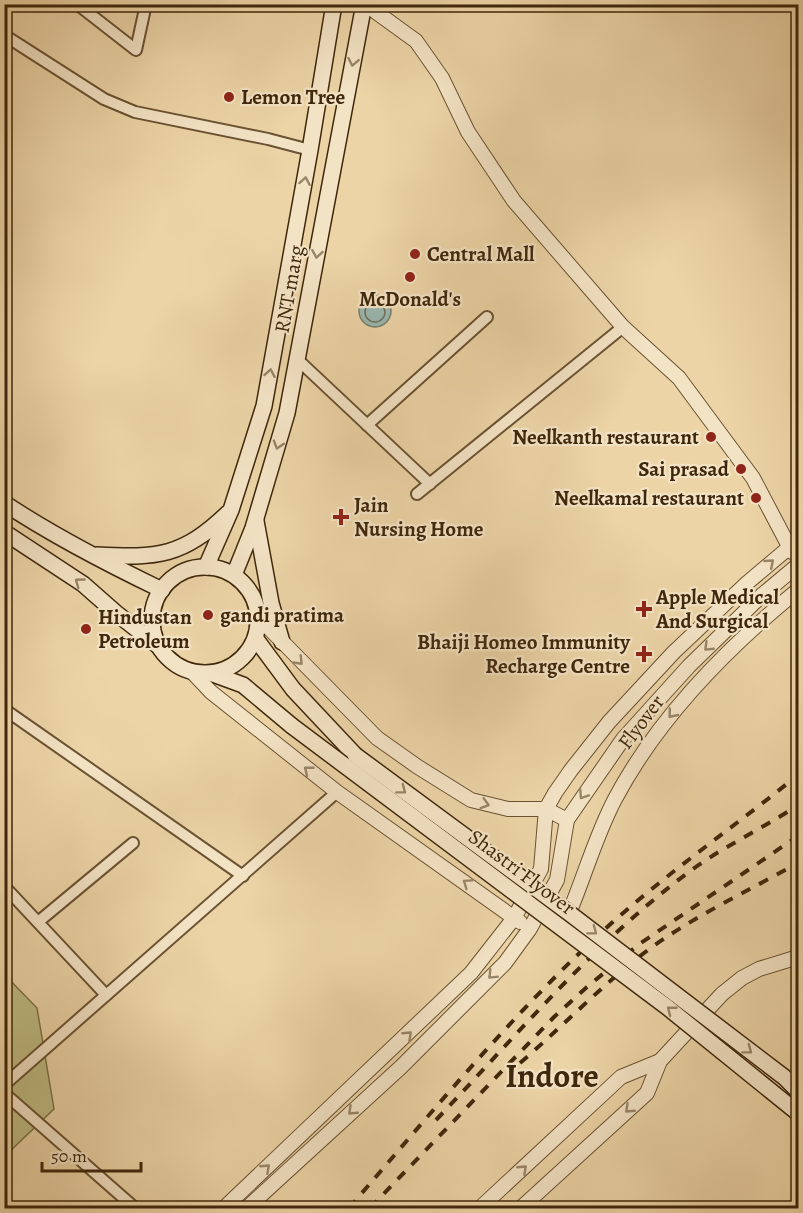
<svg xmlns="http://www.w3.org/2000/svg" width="803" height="1213" font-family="Alegreya,serif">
<rect width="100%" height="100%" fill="#ecd4a6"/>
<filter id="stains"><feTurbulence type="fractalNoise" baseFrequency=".00333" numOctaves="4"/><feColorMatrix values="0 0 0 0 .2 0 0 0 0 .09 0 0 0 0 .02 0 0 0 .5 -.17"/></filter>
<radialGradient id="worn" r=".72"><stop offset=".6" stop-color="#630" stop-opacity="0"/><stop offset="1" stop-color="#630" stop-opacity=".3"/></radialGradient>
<polygon fill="#bebb82" stroke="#7e7146" stroke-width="1.5" points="5,975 37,1008 54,1109 5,1156"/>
<circle fill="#9ab7af" stroke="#767d6d" stroke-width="1.5" cx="375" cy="311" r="16"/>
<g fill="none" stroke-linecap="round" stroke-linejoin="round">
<circle stroke="#6c6f5d" stroke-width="1.5" cx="375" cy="312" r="10"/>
<defs>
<g id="minor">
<polyline points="77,4 136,50 146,4"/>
<polyline points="4,35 104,99 135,112 268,139 310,150"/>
<polyline points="297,359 430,484"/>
<polyline points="367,425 487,317"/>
<polyline points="417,494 623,327"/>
<polyline points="4,709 243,876"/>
<polyline points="4,886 106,995"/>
<polyline points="38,922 133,843"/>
<polyline points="4,1085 337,792"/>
<polyline points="4,1093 135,1208"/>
</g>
<g id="tertiary">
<polyline points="365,4 416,41 442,78 468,132 514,201 623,327 679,378 753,478 792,552"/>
<polyline points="259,618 377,738 418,767 471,800 508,809 546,809 567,820"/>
<polyline points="193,673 211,692 337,792 520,922"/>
<path d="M569,913C585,875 596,835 615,799C658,718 728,647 798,590"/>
<polyline points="224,1208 471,973 514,918 541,869 546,809 555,793 571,770 609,722 674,652 747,583 798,540"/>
<polyline points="247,1208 401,1067 505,963 529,930 557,880 567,820 623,739 689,666 762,595 798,565"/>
<polyline points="480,1208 621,1077 660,1061"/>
<polyline points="521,1208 647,1093 660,1061 722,994 742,978 759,969 798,957"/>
</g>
<g id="secondary">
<path d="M4,503C55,537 108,564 162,590"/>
<polyline points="256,521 271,603 282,642"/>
<polyline points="4,532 83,584 116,613 157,645"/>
<path d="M97,555C158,558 182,557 228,513"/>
<circle cx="205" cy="620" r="53"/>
<polyline points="206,567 231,510 264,406 310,150 334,4"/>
<polyline points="234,575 253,528 287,413 364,4"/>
<polyline points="256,639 293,689 355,755"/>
<polyline points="213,674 243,685 292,726"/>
</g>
</defs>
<use href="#minor" stroke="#6a5232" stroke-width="14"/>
<use href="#tertiary" stroke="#6a5232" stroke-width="16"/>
<use href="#secondary" stroke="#3f270b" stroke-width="18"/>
<use href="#minor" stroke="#f3e3c5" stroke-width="10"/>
<use href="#tertiary" stroke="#f3e3c5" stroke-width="14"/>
<use href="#secondary" stroke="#f3e3c5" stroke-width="15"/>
<g stroke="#3f270b" stroke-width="4" stroke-dasharray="10 10" stroke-linecap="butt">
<path d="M520,1063C562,1027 600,987 644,953C690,918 748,891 798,863"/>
<path d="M436,1120C519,1033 596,940 693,869C726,845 764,828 798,805"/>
<path d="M349,1208C427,1118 503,1025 590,943C655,881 729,831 798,775"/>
<polyline points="370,1208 554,1017 587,987 638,945 798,836"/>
</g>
<defs>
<g id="secondary-bridge">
<polyline points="292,726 667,1007 798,1113"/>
<polyline points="355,755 569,913 784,1077 798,1091"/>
</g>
</defs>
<use href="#secondary-bridge" stroke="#3f270b" stroke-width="18" stroke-linecap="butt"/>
<use href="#secondary-bridge" stroke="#f3e3c5" stroke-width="15"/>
</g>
<defs><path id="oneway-chevron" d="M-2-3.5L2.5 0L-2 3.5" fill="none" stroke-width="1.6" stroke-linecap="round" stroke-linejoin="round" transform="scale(1.5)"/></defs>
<g stroke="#998568">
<use href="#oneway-chevron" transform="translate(353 62) rotate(101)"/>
<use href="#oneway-chevron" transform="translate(305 181) rotate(-80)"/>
<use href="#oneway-chevron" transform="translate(317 254) rotate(100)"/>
<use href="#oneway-chevron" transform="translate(270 373) rotate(-80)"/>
<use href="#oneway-chevron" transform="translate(278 445) rotate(107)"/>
<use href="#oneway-chevron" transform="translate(770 563) rotate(-41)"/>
<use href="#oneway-chevron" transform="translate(79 582) rotate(-144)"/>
<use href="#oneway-chevron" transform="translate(708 647) rotate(136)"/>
<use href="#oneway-chevron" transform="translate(299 661) rotate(46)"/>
<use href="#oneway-chevron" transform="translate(672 714) rotate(129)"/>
<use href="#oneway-chevron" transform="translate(308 770) rotate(-141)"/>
<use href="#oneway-chevron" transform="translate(402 790) rotate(37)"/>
<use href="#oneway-chevron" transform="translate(583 795) rotate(124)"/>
<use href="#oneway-chevron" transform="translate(485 804) rotate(16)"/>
<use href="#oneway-chevron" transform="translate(467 883) rotate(-145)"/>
<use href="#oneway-chevron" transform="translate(593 931) rotate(37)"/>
<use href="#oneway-chevron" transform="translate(492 975) rotate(135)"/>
<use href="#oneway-chevron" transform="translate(671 1010) rotate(-142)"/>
<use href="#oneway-chevron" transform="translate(408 1035) rotate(-43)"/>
<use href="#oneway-chevron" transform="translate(748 1050) rotate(37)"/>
<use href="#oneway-chevron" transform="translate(629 1109) rotate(137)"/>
<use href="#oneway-chevron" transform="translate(352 1111) rotate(137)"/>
<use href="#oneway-chevron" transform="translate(266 1168) rotate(-43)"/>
<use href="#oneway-chevron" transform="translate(523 1169) rotate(-43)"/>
</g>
<g fill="#8f2418" stroke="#f3e3c5" stroke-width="2">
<circle cx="229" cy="97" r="6"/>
<circle cx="415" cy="254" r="6"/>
<circle cx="410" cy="277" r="6"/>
<circle cx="711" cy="437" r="6"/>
<circle cx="741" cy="469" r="6"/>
<circle cx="756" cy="498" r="6"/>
<path d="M338 508h6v6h6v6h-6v6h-6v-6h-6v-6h6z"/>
<path d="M641 600h6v6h6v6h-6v6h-6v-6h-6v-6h6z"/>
<circle cx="208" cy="615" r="6"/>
<circle cx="86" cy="629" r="6"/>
<path d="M641 645h6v6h6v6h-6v6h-6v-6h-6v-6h6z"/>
</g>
<g text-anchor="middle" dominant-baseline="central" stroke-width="4.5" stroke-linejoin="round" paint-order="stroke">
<g font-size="21" font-weight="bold" fill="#3f270b" stroke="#f3e3c5" text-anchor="start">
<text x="241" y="97">Lemon Tree</text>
<text x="427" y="254">Central Mall</text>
<text x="410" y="299" text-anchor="middle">McDonald's</text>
<text x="699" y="437" text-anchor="end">Neelkanth restaurant</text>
<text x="729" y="469" text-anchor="end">Sai prasad</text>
<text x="744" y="498" text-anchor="end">Neelkamal restaurant</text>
<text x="354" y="505">Jain<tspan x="354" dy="24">Nursing Home</tspan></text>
<text x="656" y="597">Apple Medical<tspan x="656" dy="24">And Surgical</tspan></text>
<text x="220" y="615">gandi pratima</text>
<text x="98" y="617">Hindustan<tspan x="98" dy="24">Petroleum</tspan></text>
<text x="630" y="642" text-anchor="end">Bhaiji Homeo Immunity<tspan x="630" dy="24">Recharge Centre</tspan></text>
</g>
<g font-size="21" fill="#3f270b" stroke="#f3e3c5">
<text transform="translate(289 289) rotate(-80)">RNT marg</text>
<text transform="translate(641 722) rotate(-53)">Flyover</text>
<text transform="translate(522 872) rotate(37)">Shastri Flyover</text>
</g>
<g font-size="33" font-weight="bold" fill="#3f270b" stroke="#f3e3c5">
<text x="552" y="1075">Indore</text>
</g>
</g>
<rect width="803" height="1213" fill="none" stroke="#ecd4a6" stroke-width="24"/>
<rect x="6" y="6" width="791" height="1201" fill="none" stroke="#3f270b" stroke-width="3"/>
<rect x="12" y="12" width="779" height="1189" fill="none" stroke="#3f270b" stroke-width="1.5"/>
<path d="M42 1162v9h99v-9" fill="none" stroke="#3f270b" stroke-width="3"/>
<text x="51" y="1162" font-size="18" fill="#3f270b" stroke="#f3e3c5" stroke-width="4.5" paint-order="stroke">50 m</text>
<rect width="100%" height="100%" filter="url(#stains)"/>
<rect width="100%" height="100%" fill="url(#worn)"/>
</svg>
